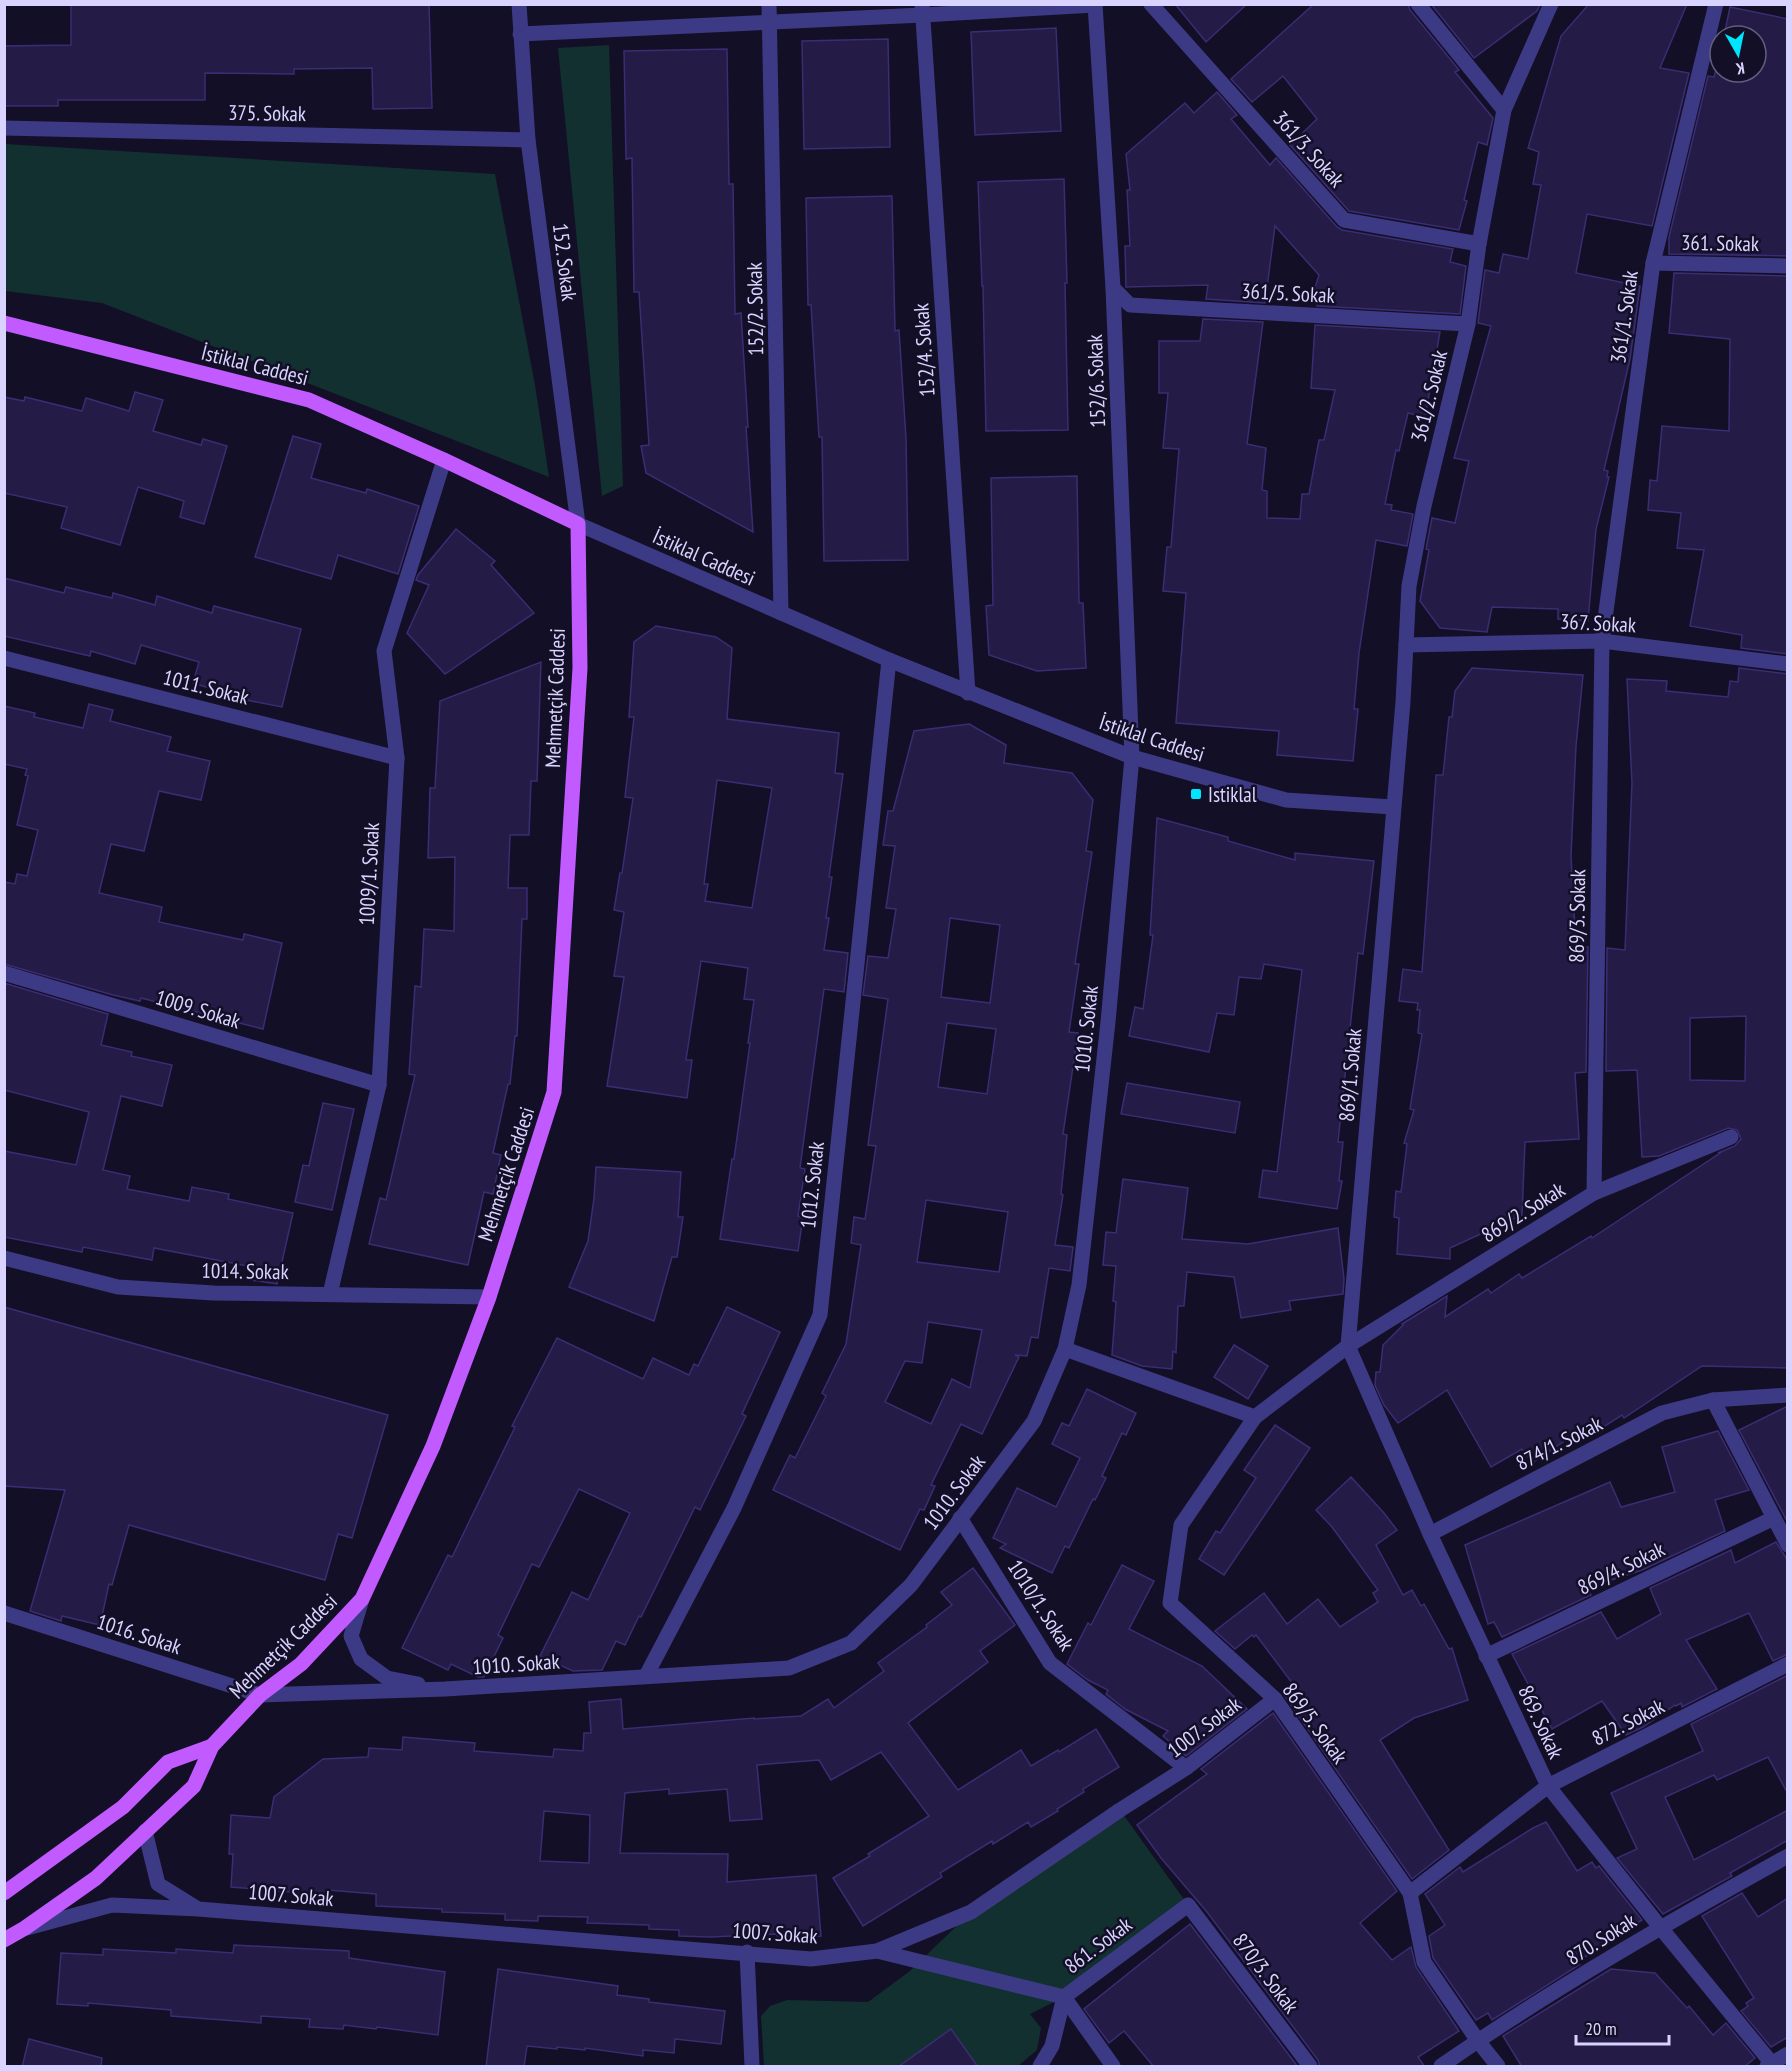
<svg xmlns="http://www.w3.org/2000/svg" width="1792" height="2071" font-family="'PT Sans Narrow',sans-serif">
<rect width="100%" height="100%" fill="#130f26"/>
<g fill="#12302f">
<polygon points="609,45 623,486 602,496 558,48"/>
<polygon points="5,144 495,174 535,385 549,477 102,303 5,291"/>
<polygon points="1120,1810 1188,1905 1064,1997 1030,2014 1041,2028 1037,2050 1018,2066 764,2066 761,2016 770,2006 787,2000 868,2002 910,1971 971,1912"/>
</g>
<g fill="#241b47" stroke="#3b2d73" stroke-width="1.5" fill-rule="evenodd">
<polygon points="71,4 429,4 432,108 373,109 372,68 294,69 294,74 205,73 205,100 58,100 58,106 4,106 4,46 71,45"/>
<polygon points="1175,4 1247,4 1206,42"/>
<polygon points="1314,4 1408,4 1410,10 1459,70 1455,72 1493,118 1487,145 1478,142 1464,200 1467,201 1459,230 1349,211 1290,145 1317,119 1283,76 1252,102 1231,79"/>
<polygon points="1431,4 1540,4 1537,11 1474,58"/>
<polygon points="1589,4 1687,4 1660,68 1689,73 1652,226 1587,214 1576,273 1640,286 1630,359 1604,470 1608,471 1607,477 1609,477 1596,529 1588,621 1558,619 1558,609 1492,607 1487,632 1440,628 1420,601 1429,550 1426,549 1432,518 1455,523 1469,461 1454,458 1491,326 1478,323 1485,270 1499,273 1503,254 1528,259 1541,185 1533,184 1539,152 1528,148 1561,36"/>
<polygon points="1730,7 1788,19 1788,256 1669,254 1669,237 1708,76 1714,77 1720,54 1720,72 1756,72 1756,36 1724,36"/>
<polygon points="1056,28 1061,131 975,135 971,32"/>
<polygon points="888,39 890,147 804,149 802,41"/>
<polygon points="727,49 729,184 733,184 735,314 741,313 748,427 746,427 753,532 646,473 641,446 649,445 639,292 634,292 632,158 626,159 624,51"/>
<polygon points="1217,92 1237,115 1231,119 1270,165 1276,158 1337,227 1342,230 1453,249 1450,262 1466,266 1460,314 1317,306 1318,295 1313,294 1319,275 1275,226 1265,303 1206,299 1208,285 1126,287 1125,246 1130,246 1127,190 1130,190 1126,154 1185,103 1194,113"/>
<polygon points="1064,179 1067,283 1065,283 1068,430 986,431 983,286 982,286 978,182"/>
<polygon points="892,196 895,331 899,330 906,438 908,560 824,561 822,437 819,437 811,305 808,305 806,198"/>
<polygon points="1674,273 1788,276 1788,654 1741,648 1742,635 1690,626 1704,550 1677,548 1681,513 1648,510 1650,480 1657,481 1662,426 1729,431 1730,339 1669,333"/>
<polygon points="1203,319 1263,322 1247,444 1266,448 1262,490 1267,491 1267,518 1300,519 1302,494 1309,494 1319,440 1324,440 1335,390 1311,388 1315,325 1440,332 1425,417 1408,413 1399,451 1396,450 1385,504 1392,505 1391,510 1413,514 1407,546 1376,540 1359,653 1354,709 1358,709 1353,761 1277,755 1279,731 1176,723 1186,593 1163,591 1167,547 1171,547 1179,449 1163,448 1168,393 1159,393 1159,341 1200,341"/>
<polygon points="135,392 163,400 153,431 201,445 203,439 227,446 204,524 180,517 184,501 138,487 120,545 61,528 67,507 4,493 4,397 24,401 25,397 82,411 86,398 129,411"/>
<polygon points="293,436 321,444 311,478 366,493 367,489 419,506 398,574 338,555 331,579 255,557"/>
<polygon points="1077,476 1079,603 1083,603 1086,668 1037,671 989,655 986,606 993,605 991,478"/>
<polygon points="456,529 495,561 491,565 534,613 445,674 407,633 429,585 416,580 418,575"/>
<polygon points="4,578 64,593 66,587 112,598 113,593 155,605 157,596 212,613 214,606 301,629 282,707 251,701 193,683 199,662 141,645 135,664 91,651 90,656 4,636"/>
<path d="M656,626L716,637L732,648L727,719L839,733L835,773L843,774L829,877H832L826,918H829L824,950L848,953L844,992L824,989L800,1168L805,1169L798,1216L803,1217L798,1251L720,1239L732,1159H734L750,1043H748L754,1000L744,999L748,968L701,961L686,1060H692L687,1098L607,1086L624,977L614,976L624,912L614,910L620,873H622L633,798L625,797L634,717H629L634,642ZM717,780L772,788L752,908L705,901L708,884H704Z"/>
<polygon points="541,662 537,781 531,781 529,835 510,835 508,888 527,888 527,919 522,919 517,1036 515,1036 510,1084 508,1084 493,1153 501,1155 493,1194 484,1192 468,1265 369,1244 380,1198 386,1200 415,1075 409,1074 415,986 421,987 424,929 454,931 455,857 428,858 430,788 435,788 440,701"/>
<polygon points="1472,668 1583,675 1576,746 1571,856 1576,946 1588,947 1586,1072 1575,1073 1579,1139 1525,1142 1522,1215 1450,1248 1450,1259 1397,1254 1399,1218 1394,1217 1396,1191 1401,1192 1407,1144 1404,1143 1414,1110 1410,1109 1422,1034 1418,1033 1420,1010 1417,1010 1418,1003 1399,1001 1403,969 1422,972 1436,775 1443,775 1449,717 1452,717 1455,691"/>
<path d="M1739,668L1788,674V1368L1702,1366L1624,1418L1622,1415L1586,1438L1581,1430L1532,1463L1522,1449L1491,1467L1447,1390L1398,1423L1384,1405L1375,1385L1376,1372H1380L1383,1345L1403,1325L1402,1324L1447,1296L1445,1317L1488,1289L1491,1293L1519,1274L1522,1278L1591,1236L1592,1238L1720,1153H1718L1735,1146L1741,1139L1737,1130L1728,1128L1659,1156L1642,1157L1637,1070L1606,1071L1607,948L1625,950L1632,783L1627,679L1667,681L1666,691L1728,697L1730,681L1738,682ZM1746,1016L1745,1081L1690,1080V1018Z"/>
<polygon points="89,704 113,710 110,721 171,737 167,751 210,761 201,800 159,791 144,851 111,844 99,893 162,907 159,922 243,940 244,934 282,943 263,1029 141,998 140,1001 113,995 4,964 4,882 15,884 17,874 27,876 38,830 17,825 28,776 25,775 27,769 4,764 4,706 35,713 34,717 83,728"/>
<path d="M969,724L1006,745L1004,763L1072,773L1093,800L1086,851L1092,852L1075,964H1079L1069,1032L1078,1033L1063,1134L1067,1135L1061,1194L1063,1195L1055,1245L1073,1247L1070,1271L1049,1268L1038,1338L1031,1337L1027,1356L1015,1355L1019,1357L982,1434L961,1424L931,1485L935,1486L924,1510L920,1509L900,1550L773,1490L790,1455L795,1458L826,1396L822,1393L846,1344L861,1245L851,1243L854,1217L865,1219L876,1146L868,1145L888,999L863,995L868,956L888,958L896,909L886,908L895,846L883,845L888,811H893L914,731ZM950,918L1000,925L990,1003L941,997ZM947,1023L996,1029L987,1094L938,1087ZM926,1200L1008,1212L999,1272L917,1262ZM928,1322L982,1330L970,1388L952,1379L931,1424L885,1402L905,1361L922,1363Z"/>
<polygon points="1157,818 1228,837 1228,841 1295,860 1295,853 1374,861 1363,954 1358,953 1338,1142 1343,1142 1339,1181 1342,1181 1337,1209 1259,1197 1263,1170 1277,1172 1302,970 1264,964 1261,979 1239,977 1234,1015 1217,1013 1209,1052 1129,1036 1135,1007 1143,1009 1153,935 1150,935"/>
<polygon points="4,983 108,1014 101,1045 132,1052 131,1056 172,1065 162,1106 121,1096 103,1170 130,1176 127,1189 189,1201 192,1187 229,1194 228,1199 293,1213 277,1284 250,1280 253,1267 154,1248 152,1260 83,1247 82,1252 4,1237 4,1151 76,1165 89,1112 4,1090"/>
<polygon points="1127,1083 1240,1102 1235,1133 1121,1114"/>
<polygon points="323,1103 354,1109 332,1210 295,1202 303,1165 309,1166"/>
<polygon points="596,1167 681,1172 678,1217 683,1217 677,1257 672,1257 654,1321 569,1287 588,1241 594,1198"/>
<polygon points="1123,1179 1188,1188 1182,1239 1248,1244 1338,1228 1344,1279 1343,1294 1289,1301 1291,1310 1241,1318 1234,1277 1187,1272 1184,1306 1178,1306 1176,1353 1173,1351 1172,1369 1142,1366 1112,1355 1116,1302 1113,1301 1116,1266 1103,1265 1106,1232 1116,1233"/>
<polygon points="4,1307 388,1415 352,1538 338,1534 325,1580 129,1525 112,1585 109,1584 100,1625 62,1616 61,1621 30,1611 65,1490 4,1486"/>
<polygon points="727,1307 780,1332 742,1414 746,1416 700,1510 695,1507 641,1617 639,1616 625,1645 616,1641 602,1670 573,1671 540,1656 572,1592 588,1600 630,1513 579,1489 539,1567 532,1564 498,1635 503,1638 484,1677 478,1677 451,1664 448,1670 402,1648 448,1555 452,1557 515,1427 512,1426 557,1338 643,1379 653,1358 689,1375 694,1364 698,1366"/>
<polygon points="1234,1345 1268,1366 1248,1399 1214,1377"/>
<polygon points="1087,1389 1136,1413 1126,1435 1122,1433 1102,1476 1106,1478 1095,1500 1093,1499 1069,1548 1065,1546 1052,1573 1000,1548 1006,1544 993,1538 1017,1488 1056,1507 1080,1458 1052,1444 1062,1423 1069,1426"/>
<polygon points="1788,1406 1788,1523 1739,1430"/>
<polygon points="1275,1425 1310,1448 1224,1575 1199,1559 1216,1531 1220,1533 1256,1478 1244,1470"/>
<polygon points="1718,1431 1749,1490 1715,1500 1725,1531 1642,1570 1587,1588 1591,1595 1502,1637 1494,1622 1488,1624 1465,1545 1610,1482 1621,1507 1675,1492 1662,1447"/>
<polygon points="1351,1477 1384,1513 1397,1530 1376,1545 1403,1595 1412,1590 1421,1606 1424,1604 1449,1649 1452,1648 1468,1700 1414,1718 1380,1740 1449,1850 1412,1879 1284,1695 1296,1688 1256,1635 1254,1637 1252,1635 1235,1649 1215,1631 1264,1593 1287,1624 1318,1599 1340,1627 1378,1602 1373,1593 1378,1590 1332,1527 1316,1510"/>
<polygon points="1776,1542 1788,1561 1788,1654 1773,1661 1749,1613 1686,1640 1717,1689 1682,1707 1681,1703 1676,1706 1675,1705 1643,1727 1626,1735 1602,1701 1552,1729 1512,1654 1601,1612 1617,1639 1661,1614 1650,1588 1731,1550 1735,1563"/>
<polygon points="1122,1565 1154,1581 1129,1629 1202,1666 1247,1709 1186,1756 1163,1736 1168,1731 1125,1709 1106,1694 1108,1690 1088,1680 1067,1664 1088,1623 1091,1625"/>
<path d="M973,1568L1015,1625L980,1651L988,1662L908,1723L958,1790L1021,1750L1031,1766L1058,1750L1059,1752L1096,1729L1119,1767L1083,1789L1084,1792L1057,1809L1058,1811L1031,1827L1028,1822L993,1844L992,1841L940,1873L942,1877L863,1926L833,1878L870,1856L868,1854L929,1816L881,1752L831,1780L819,1760L757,1765L762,1819L730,1821L727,1789L669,1794V1789L625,1793L620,1853L728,1854L727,1882L816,1875L821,1936L777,1939V1934L711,1937L679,1936V1930L649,1929V1925L587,1923L588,1917L538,1916V1921L505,1920V1914L442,1912V1909L376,1906V1894L328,1890V1895L231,1887L233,1854H229L231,1815L270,1818L274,1797L323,1759L368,1757L369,1748L402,1750L403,1737L475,1743L474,1751L553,1757L554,1749L583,1751L584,1733H591L589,1702L621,1699L623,1729L754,1718V1719L801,1716L828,1699L834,1708L884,1671L878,1663L927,1627L926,1625L952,1605L941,1592ZM544,1811L590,1815L589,1863L540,1861Z"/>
<polygon points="1788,1675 1788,1794 1768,1757 1717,1780 1714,1775 1665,1797 1694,1860 1788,1810 1788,1840 1730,1873 1732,1876 1663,1914 1617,1858 1637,1849 1611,1793 1703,1751 1691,1724"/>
<polygon points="1273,1713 1397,1891 1360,1923 1392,1960 1411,1947 1416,1967 1459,2031 1418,2057 1425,2067 1320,2067 1318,2060 1207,1912 1161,1858 1137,1825 1207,1774 1201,1769"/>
<polygon points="1546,1822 1577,1871 1592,1862 1596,1868 1599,1866 1642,1920 1572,1965 1579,1965 1492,2020 1488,2013 1476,2020 1433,1958 1429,1936 1445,1925 1425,1894 1460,1867 1463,1872 1533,1828"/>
<polygon points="1742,1893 1758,1917 1788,1898 1788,2037 1771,2047 1741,2011 1748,2006 1746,2003 1754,1998 1702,1916"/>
<polygon points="1190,1924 1298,2067 1154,2067 1124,2031 1109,2043 1084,2009"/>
<polygon points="234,1945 349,1951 349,1958 445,1972 438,2035 377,2027 376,2029 344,2025 343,2029 309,2027 310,2019 261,2016 261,2023 171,2016 171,2010 88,2003 88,2006 57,2004 61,1953 103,1955 103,1949 176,1953 176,1949 233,1953"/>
<polygon points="498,1969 618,1986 617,1995 649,1999 649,2002 725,2011 721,2044 675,2039 674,2053 643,2050 643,2056 585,2048 585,2050 557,2047 557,2049 527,2046 524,2067 486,2067"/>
<polygon points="1611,1969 1655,1973 1687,2008 1689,2006 1713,2035 1726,2023 1755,2058 1744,2067 1522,2067 1503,2036"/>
<polygon points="951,2029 978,2067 898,2067"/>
<polygon points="29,2039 102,2058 101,2067 22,2067"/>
</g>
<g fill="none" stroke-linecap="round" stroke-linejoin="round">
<g stroke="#3d3a85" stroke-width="15">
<polyline points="519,4 528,140 578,524 889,660 1132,757 1286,800 1393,807"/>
<polyline points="769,4 781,613"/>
<polyline points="922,4 968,693"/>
<polyline points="1151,4 1344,220 1479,244"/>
<polyline points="1418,4 1504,110"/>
<polyline points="1551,4 1504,110 1479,244 1468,324 1424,506 1409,586 1403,702 1348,1346 1430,1534 1548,1786 1660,1927 1774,2066"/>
<polyline points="520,34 923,15 1095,5"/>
<polyline points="4,128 528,140"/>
<polyline points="1653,263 1788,266"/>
<polyline points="1113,288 1130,305 1468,324"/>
<polyline points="1406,645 1602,641 1788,664"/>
<polyline points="4,658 397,758"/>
<polyline points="4,973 379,1085"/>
<polyline points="1594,1193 1602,641 1653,263 1716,4"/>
<polyline points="4,1258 118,1287 214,1293 489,1297"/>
<polyline points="330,1294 379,1085 397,758 384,651 444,460"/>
<polyline points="1065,1349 1255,1417"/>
<polyline points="1713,1400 1788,1545"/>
<polyline points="960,1518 1050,1663 1186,1768"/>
<polyline points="1430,1534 1662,1413 1713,1400 1788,1395"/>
<polyline points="362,1599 351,1636 361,1659 387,1678 418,1684"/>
<polyline points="4,1613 260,1695 445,1689 789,1668 851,1643 911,1585 1034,1421 1065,1349 1079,1285 1108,1022 1132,757 1113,288 1095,4"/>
<polyline points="1486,1656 1774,1518"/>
<polyline points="646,1676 734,1508 820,1315 889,660"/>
<polyline points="145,1831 158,1884 195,1907"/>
<polyline points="1410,1893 1548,1786 1788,1664"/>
<polyline points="27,1928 112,1905 198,1909 811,1959 877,1951 971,1912 1120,1810 1186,1768 1275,1699"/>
<polyline points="877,1951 1064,1997 1113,2066"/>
<polyline points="747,1952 752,2066"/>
<polyline points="1040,2066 1052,2046 1064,1997 1188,1905 1310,2066"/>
<path d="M1441,2066C1552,1989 1669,1922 1788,1856"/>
<polyline points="1498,2066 1478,2041 1424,1962 1410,1893 1275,1699 1170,1603 1181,1525 1255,1417 1348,1346 1594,1193 1731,1137"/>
<polyline points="1767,2066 1788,2054"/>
</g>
<g stroke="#c25bff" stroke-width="15">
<polyline points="4,323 309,400 444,460 578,524 580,668 554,1092 489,1297 433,1446 362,1599 301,1664 260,1695 212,1746 194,1786 96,1878 25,1928 4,1940"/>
<polyline points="4,1893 123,1807 168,1762 212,1746"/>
</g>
</g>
<rect fill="#00e5ff" stroke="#130f26" stroke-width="2" x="1190" y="788" width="12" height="12" rx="3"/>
<g text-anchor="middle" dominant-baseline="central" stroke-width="5" stroke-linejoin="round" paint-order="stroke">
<g font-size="21" fill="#d9d4ff" stroke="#130f26">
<text transform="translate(267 113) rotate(1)">375. Sokak</text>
<text transform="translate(1309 149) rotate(48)">361/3. Sokak</text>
<text transform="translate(1720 243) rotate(1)">361. Sokak</text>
<text transform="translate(565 262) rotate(83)">152. Sokak</text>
<text transform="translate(1288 293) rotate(3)">361/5. Sokak</text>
<text transform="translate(755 309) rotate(-91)">152/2. Sokak</text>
<text transform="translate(1624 317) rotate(-82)">361/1. Sokak</text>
<text transform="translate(924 350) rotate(-94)">152/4. Sokak</text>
<text transform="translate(255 365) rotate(14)">İstiklal Caddesi</text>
<text transform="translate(1096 381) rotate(-92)">152/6. Sokak</text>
<text transform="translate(1429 396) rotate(-76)">361/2. Sokak</text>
<text transform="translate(704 557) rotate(24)">İstiklal Caddesi</text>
<text transform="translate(1598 623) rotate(3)">367. Sokak</text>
<text transform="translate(206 687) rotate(14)">1011. Sokak</text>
<text transform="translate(555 698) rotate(-88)">Mehmetçik Caddesi</text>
<text transform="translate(1152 738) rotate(18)">İstiklal Caddesi</text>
<text transform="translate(369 874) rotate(-87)">1009/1. Sokak</text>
<text transform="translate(1577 916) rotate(-89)">869/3. Sokak</text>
<text transform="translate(198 1009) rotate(17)">1009. Sokak</text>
<text transform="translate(1086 1029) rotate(-84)">1010. Sokak</text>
<text transform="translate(1350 1075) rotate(-85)">869/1. Sokak</text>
<text transform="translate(506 1174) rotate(-72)">Mehmetçik Caddesi</text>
<text transform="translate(812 1185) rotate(-84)">1012. Sokak</text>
<text transform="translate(1523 1212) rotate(-32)">869/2. Sokak</text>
<text transform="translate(245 1271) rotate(1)">1014. Sokak</text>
<text transform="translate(1559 1443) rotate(-27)">874/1. Sokak</text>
<text transform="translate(954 1492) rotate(-53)">1010. Sokak</text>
<text transform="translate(1621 1568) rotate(-26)">869/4. Sokak</text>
<text transform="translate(1041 1605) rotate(57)">1010/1. Sokak</text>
<text transform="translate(139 1634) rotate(18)">1016. Sokak</text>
<text transform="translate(283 1646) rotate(-44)">Mehmetçik Caddesi</text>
<text transform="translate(516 1664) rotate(-4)">1010. Sokak</text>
<text transform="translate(1541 1722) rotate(65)">869. Sokak</text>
<text transform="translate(1628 1722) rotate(-27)">872. Sokak</text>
<text transform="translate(1315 1723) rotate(54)">869/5. Sokak</text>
<text transform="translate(1204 1727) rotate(-37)">1007. Sokak</text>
<text transform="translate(291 1895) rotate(5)">1007. Sokak</text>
<text transform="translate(775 1933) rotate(4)">1007. Sokak</text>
<text transform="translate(1601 1939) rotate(-32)">870. Sokak</text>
<text transform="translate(1098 1945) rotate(-37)">861. Sokak</text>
<text transform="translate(1266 1973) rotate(53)">870/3. Sokak</text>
</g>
<g font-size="21" fill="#d9d4ff" stroke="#130f26" text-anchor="start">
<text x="1208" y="794">Istiklal</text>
</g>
</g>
<rect width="1792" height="2071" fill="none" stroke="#d9d4ff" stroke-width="12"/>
<g transform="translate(1738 54) rotate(171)"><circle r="28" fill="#130f26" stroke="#625e7d" stroke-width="1.5"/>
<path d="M0-4.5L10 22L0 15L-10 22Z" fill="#00e5ff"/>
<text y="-9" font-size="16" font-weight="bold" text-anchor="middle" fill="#d9d4ff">K</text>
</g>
<path d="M1576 2035v9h93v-9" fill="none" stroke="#d9d4ff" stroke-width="3"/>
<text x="1585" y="2035" font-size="18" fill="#d9d4ff" stroke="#130f26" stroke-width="4.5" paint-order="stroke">20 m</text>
</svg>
